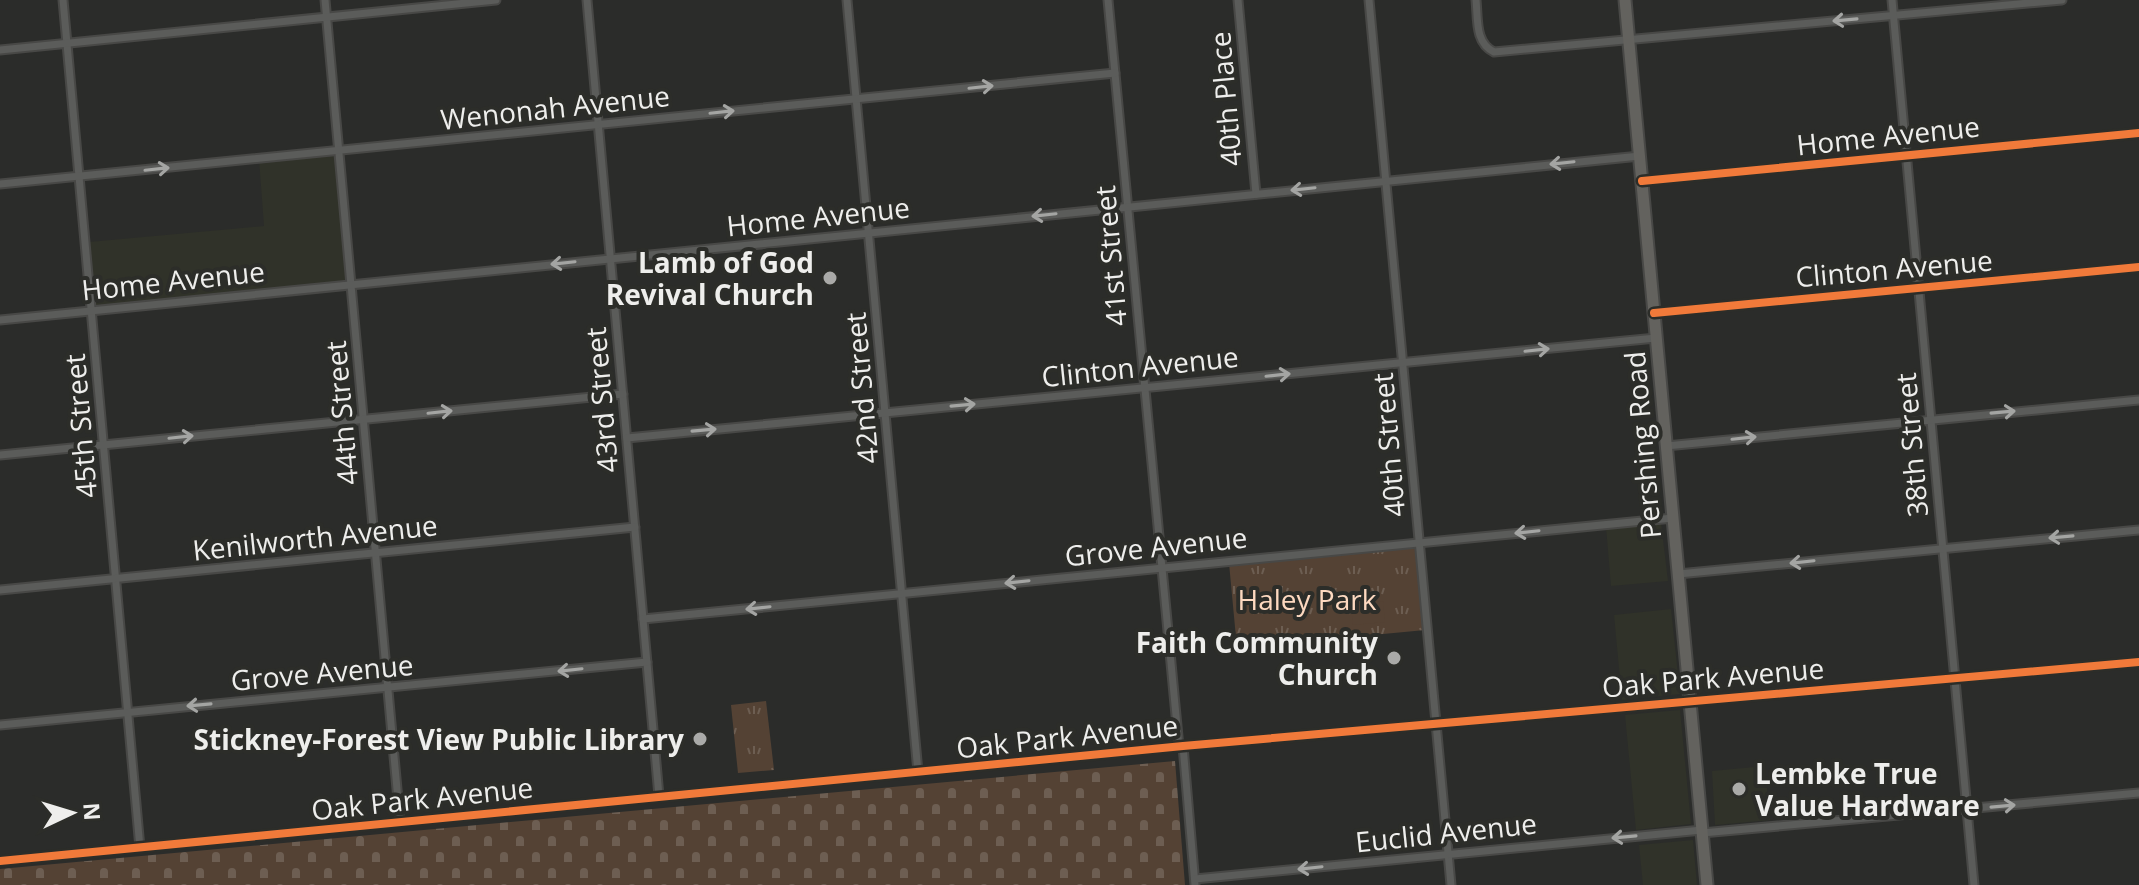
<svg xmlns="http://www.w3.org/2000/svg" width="2139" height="885" font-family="'Open Sans',sans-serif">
<defs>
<pattern id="cemetery-stones" width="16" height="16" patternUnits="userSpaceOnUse" patternTransform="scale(2)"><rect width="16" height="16" fill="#544234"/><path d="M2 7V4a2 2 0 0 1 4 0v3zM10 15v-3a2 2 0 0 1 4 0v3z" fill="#6d5e52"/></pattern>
<pattern id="park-tufts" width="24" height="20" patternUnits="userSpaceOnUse" patternTransform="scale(2)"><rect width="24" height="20" fill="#544234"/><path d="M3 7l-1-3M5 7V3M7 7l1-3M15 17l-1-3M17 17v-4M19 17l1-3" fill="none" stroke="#6d5e52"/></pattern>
</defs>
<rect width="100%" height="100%" fill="#2b2c2a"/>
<g fill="#303229">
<polygon points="336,152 349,285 95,308 89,242 264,226 259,159"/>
<polygon points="1661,523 1668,581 1611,586 1606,527"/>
<polygon points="1671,609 1680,694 1622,700 1614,615"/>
<polygon points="1680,710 1691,824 1636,830 1625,715"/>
<polygon points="1765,766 1770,820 1715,825 1712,771"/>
<polygon points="1693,840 1697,885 1643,885 1639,845"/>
</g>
<polygon fill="url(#cemetery-stones)" points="1175,761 1185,885 0,885 0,869"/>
<g fill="url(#park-tufts)">
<polygon points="1417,546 1425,630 1237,648 1229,563"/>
<polygon points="766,701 774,770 738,773 731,705"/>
</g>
<polygon fill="#544234" points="1383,601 1385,622 1353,625 1351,605"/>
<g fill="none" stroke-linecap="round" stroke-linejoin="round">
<defs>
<g id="street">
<polyline points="63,0 140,848"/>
<polyline points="325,0 400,822"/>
<polyline points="587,0 659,796"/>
<polyline points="847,0 918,772"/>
<polyline points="1108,0 1179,747"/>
<polyline points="1238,0 1256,194"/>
<polyline points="1369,0 1451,885"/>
<path d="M1476,0C1478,20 1475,43 1494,52L2062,0"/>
<polyline points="1892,0 1974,885"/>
<polyline points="0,50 496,0"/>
<polyline points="1642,181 2139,133"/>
<polyline points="0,184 1115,73"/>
<polyline points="1654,313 2139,267"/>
<polyline points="0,320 1640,156"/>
<polyline points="627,438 1656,338"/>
<polyline points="1666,446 2139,400"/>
<polyline points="0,455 623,394"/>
<polyline points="1678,574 2139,530"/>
<polyline points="0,590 635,527"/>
<polyline points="643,619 1673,518"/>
<polyline points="0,725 647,662"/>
<polyline points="1183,746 1195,885"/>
<polyline points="1702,833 2139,793"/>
<polyline points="0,861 1183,746 2139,662"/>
<polyline points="1195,879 1702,830"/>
</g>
<polyline id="secondary" points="1625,0 1707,885"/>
</defs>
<use href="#street" stroke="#484846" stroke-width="11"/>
<use href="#secondary" stroke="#484846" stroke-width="15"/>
<use href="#street" stroke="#5b5c5a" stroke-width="7"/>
<use href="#secondary" stroke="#63625e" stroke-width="11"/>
<defs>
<g id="cycleway">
<polyline points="1642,181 2139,133"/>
<polyline points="1654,313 2139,267"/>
<polyline points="0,861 1183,746 2139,662"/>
</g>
</defs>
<use href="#cycleway" stroke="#2c2d29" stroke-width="13"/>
<use href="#cycleway" stroke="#f17a3a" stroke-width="8"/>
</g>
<defs><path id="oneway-shaft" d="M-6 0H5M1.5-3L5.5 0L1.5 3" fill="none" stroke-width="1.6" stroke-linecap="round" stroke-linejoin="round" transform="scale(2)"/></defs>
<g stroke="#a4a5a3">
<use href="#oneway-shaft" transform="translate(1845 20) rotate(175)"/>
<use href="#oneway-shaft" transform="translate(981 87) rotate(-6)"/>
<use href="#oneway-shaft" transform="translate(722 112) rotate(-6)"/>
<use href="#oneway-shaft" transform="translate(1562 163) rotate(174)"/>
<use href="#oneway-shaft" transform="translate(157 169) rotate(-6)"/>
<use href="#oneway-shaft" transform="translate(1303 189) rotate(174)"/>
<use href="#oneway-shaft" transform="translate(1044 215) rotate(174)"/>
<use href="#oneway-shaft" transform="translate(563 263) rotate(174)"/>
<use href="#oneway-shaft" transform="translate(1537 350) rotate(-6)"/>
<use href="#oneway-shaft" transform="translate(1278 375) rotate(-6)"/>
<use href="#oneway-shaft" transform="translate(963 405) rotate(-5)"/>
<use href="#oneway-shaft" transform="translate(440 412) rotate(-6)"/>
<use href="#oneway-shaft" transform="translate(2003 412) rotate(-5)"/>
<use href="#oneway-shaft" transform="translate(704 430) rotate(-5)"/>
<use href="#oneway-shaft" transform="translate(181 437) rotate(-6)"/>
<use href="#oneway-shaft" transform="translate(1744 438) rotate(-6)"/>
<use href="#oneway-shaft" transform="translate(1527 532) rotate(174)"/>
<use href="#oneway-shaft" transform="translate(2061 537) rotate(175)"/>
<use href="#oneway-shaft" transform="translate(1802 562) rotate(174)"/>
<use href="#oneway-shaft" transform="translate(1017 582) rotate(174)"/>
<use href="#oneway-shaft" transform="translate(758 608) rotate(174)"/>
<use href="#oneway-shaft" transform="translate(570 670) rotate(174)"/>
<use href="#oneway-shaft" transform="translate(199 705) rotate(175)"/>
<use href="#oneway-shaft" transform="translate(2003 806) rotate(-5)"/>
<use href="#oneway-shaft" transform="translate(1624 837) rotate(175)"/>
<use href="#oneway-shaft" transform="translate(1310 868) rotate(174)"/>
</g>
<g fill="#aaaaa8" stroke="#2c2d29" stroke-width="3">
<circle cx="830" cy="278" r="8"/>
<circle cx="1394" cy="658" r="8"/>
<circle cx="700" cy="739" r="8"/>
<circle cx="1739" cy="789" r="8"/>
</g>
<g text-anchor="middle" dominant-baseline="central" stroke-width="8" stroke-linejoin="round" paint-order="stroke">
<g font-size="28" fill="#eeeeec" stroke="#2c2d29">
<text transform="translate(1225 99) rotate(-95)">40th Place</text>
<text transform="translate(555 107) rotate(-6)">Wenonah Avenue</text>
<text transform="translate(1888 135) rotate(-6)">Home Avenue</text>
<text transform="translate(818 216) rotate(-6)">Home Avenue</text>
<text transform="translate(1110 256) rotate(-95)">41st Street</text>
<text transform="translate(1894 268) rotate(-5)">Clinton Avenue</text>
<text transform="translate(173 280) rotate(-6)">Home Avenue</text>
<text transform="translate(1140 366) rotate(-6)">Clinton Avenue</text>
<text transform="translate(861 388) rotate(-95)">42nd Street</text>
<text transform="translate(601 400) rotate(-95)">43rd Street</text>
<text transform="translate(341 413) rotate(-95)">44th Street</text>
<text transform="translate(80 426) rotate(-95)">45th Street</text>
<text transform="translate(1388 445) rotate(-95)">40th Street</text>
<text transform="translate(1642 445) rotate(-95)">Pershing Road</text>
<text transform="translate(1911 445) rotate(-95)">38th Street</text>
<text transform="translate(315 537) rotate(-6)">Kenilworth Avenue</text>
<text transform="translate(1156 546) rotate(-6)">Grove Avenue</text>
<text transform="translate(322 672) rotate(-5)">Grove Avenue</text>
<text transform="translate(1713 677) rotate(-5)">Oak Park Avenue</text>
<text transform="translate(1067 736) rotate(-6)">Oak Park Avenue</text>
<text transform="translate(422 798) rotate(-6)">Oak Park Avenue</text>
<text transform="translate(1446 832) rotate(-6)">Euclid Avenue</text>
</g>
<g font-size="28" font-weight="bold" fill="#eeeeec" stroke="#2c2d29" text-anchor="end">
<text x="814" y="262">Lamb of God<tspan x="814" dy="32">Revival Church</tspan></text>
<text x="1378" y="642">Faith Community<tspan x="1378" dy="32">Church</tspan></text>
<text x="684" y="739">Stickney-Forest View Public Library</text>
<text x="1755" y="773" text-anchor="start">Lembke True<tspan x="1755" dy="32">Value Hardware</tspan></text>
</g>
<g font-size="28" fill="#fdd9c0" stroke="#2c2d29">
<text x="1307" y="599">Haley Park</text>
</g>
</g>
<g transform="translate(72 813) rotate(86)" stroke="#2c2d29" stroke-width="6" paint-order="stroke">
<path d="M0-6L14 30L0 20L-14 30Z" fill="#eeeeec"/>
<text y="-12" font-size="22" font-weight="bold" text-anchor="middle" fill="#eeeeec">N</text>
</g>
</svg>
